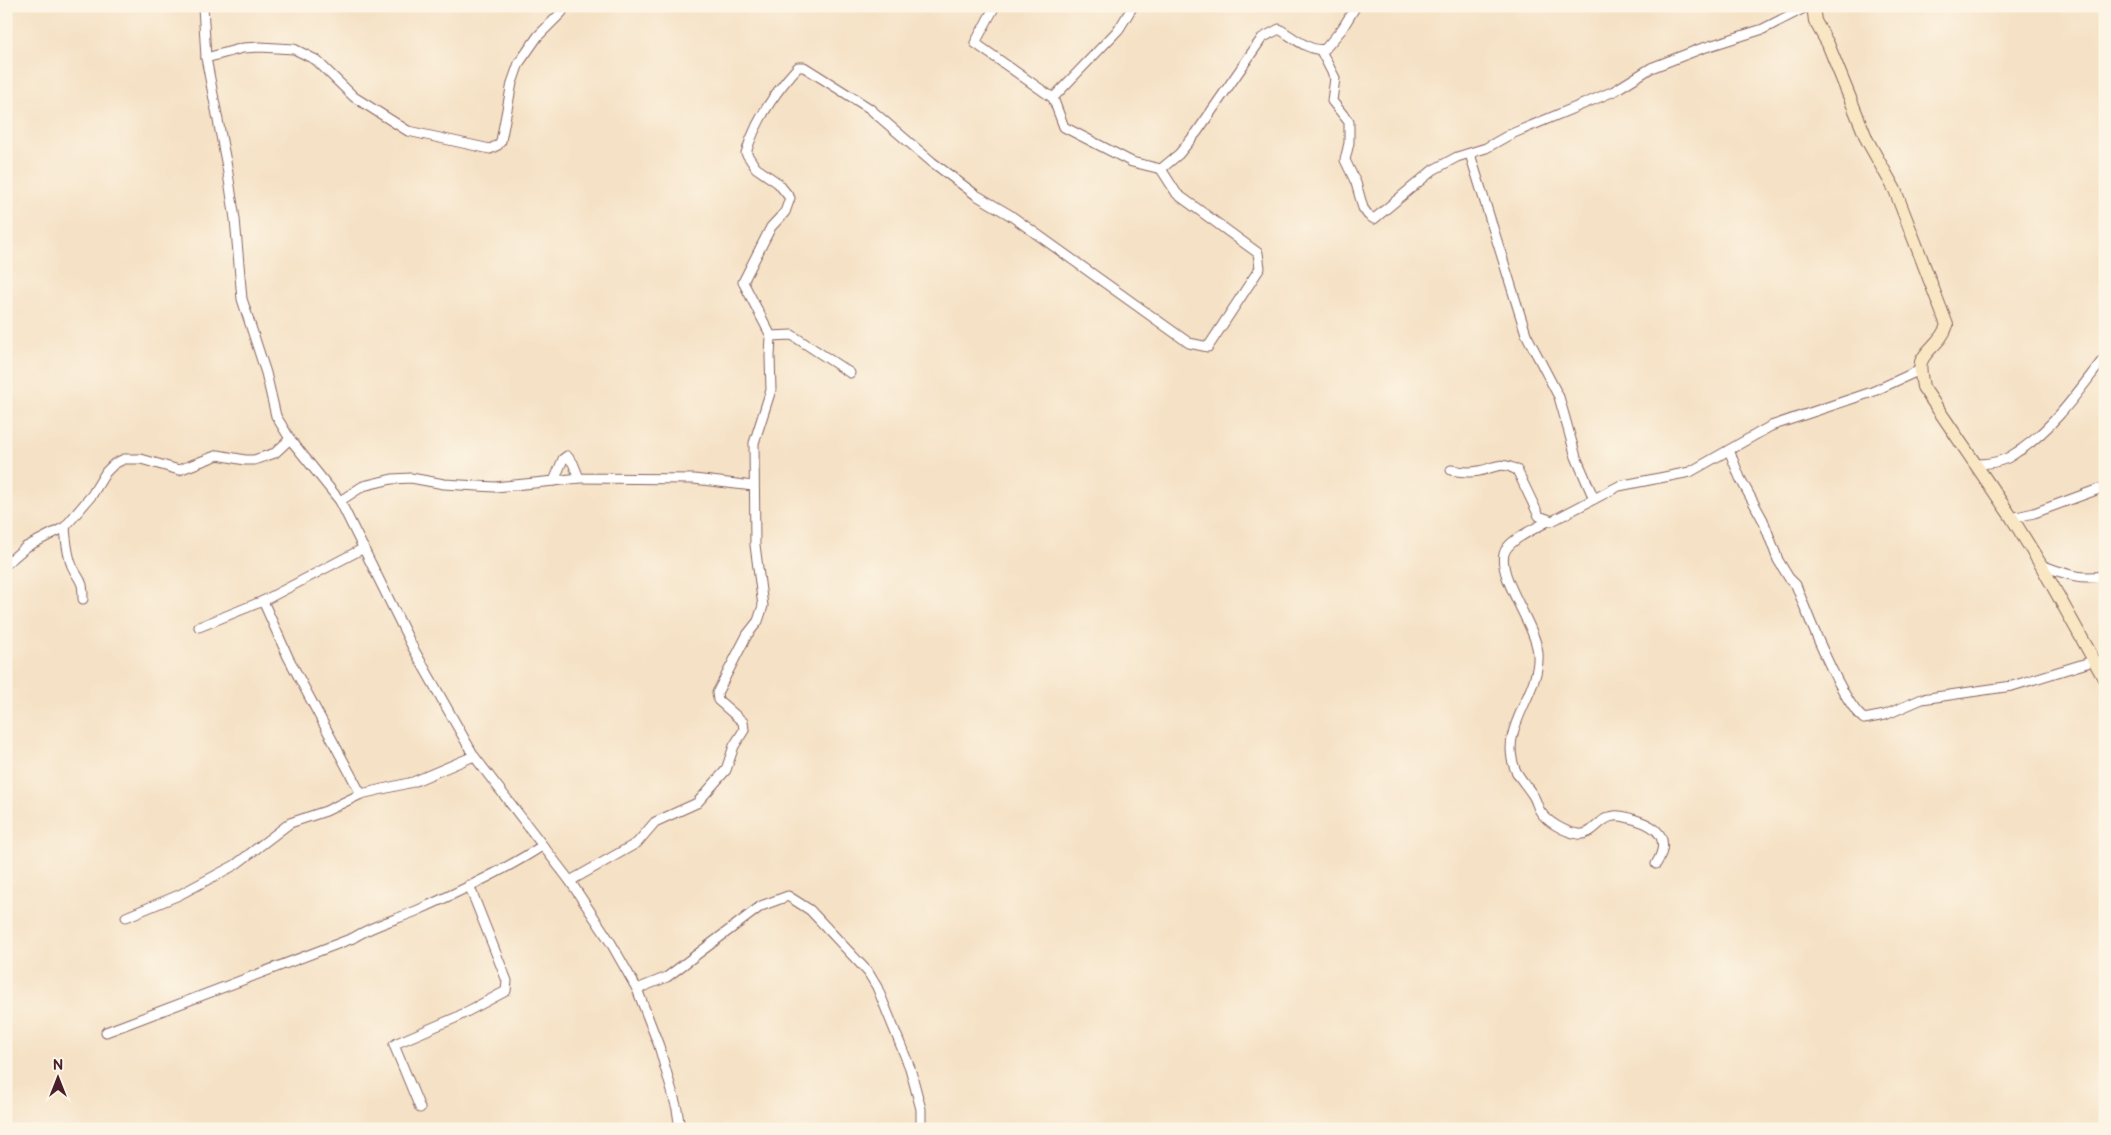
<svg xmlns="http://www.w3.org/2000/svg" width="2111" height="1135" font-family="'Balsamiq Sans',sans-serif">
<rect width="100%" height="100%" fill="#fcf5e5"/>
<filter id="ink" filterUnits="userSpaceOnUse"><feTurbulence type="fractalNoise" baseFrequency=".02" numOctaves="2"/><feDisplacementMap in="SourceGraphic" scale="10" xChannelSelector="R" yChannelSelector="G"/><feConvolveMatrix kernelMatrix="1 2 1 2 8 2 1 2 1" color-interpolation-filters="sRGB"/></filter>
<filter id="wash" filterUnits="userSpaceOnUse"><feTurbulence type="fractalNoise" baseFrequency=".0096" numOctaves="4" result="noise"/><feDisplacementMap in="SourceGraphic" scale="20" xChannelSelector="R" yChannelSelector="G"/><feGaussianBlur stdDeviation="1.12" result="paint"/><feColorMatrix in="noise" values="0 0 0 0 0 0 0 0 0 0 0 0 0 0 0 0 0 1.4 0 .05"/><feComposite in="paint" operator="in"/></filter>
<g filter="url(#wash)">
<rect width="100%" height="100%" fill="#f5e1c5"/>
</g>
<g filter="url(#ink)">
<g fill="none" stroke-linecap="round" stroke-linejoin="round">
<defs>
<g id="street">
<polyline points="203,6 206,58 227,167 235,219 242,299 266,373 276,416 290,439 340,501 413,648 474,756 570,881 611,943 637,989 659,1046 677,1109 680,1129"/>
<path d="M995,6L975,43L1053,98L1064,127L1132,162L1161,169L1179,154L1197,132L1262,38L1279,29C1291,36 1311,53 1325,49L1342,29L1356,6"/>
<polyline points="1321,51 1335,78 1332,101 1349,122 1349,143 1345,160 1356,183 1363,208 1368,215 1374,219 1433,170 1457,157 1486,148 1509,135 1593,100 1614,91 1651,68 1700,49 1763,29 1808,6"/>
<polyline points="206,58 243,48 260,47 294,49 316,60 354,97 408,131 490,149 498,145 501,141 512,83 519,63 538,36 562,12 565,6"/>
<polyline points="1053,98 1119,29 1133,6"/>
<polyline points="1470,154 1526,334 1559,397 1576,457 1594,499"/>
<polyline points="771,336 792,335 850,373"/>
<path d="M1729,450L1740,478L1763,520L1778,560L1789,578L1796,585C1807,614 1842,703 1864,719L1885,715L1922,699L2012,686L2087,663L2095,659"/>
<path d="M1975,464C1985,464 1995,463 2005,459C2011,457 2016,452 2022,449C2057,424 2079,390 2105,357"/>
<path d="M1451,470C1461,472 1469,473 1479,471C1496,468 1499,460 1517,470L1539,516L1552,521L1619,486L1690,472L1771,426L1872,392L1920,370"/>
<polyline points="554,481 579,478"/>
<polyline points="340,501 363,486 392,479 411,478 444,484 495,487 554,481 563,459 567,456 573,463 579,478 694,479 753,486"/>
<polyline points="2012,518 2034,513 2099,489 2105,489"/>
<path d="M1548,521C1537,528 1507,540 1504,554C1498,578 1535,624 1538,653C1541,694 1498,727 1515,769C1519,778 1527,786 1532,794C1536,799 1537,806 1540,811C1547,822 1565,832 1578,834C1594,836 1599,817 1614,816C1621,815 1629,818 1636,820C1659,827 1671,840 1656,864"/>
<path d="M65,527C66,540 67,554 72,566C80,583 83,578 83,599"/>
<polyline points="6,564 26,547 65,527 92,495 106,472 114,464 124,459 141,459 179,470 218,455 245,460 254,460 275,453 290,439"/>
<path d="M2041,565C2063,573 2081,581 2105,575"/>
<polyline points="263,601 288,657 361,794 413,782 474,756"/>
<polyline points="199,627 263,601 364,548"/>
<path d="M570,881L637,843L655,822L697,803L726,770L734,746L744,730L743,722L718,700L717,693L747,635L758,621L763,606L755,545L754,443L771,390L770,357L771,336L743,282L771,227L785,212L790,198L778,183L756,168L746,153C756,119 775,92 798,67H804L869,108L932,162L976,195L1010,215L1189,343L1208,347L1260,268L1258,253L1177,194L1161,169"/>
<polyline points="126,917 179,895 235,865 290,823 326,811 361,794"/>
<polyline points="637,989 667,977 761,906 788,896 810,910 868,972 877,987 910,1068 921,1109 921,1129"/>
<path d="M106,1032L353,938C373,925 395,920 416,911C459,892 503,871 542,846"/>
<polyline points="420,1108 394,1045 397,1043 455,1018 506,991 507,981 469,885"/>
</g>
<path id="secondary" d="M1813,6L1815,21L1828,44L1867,140L1895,190L1947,325C1942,342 1926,349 1921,362C1919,370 1922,379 1923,387L2012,518L2041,565L2105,680"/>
</defs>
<use href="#street" stroke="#866361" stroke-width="11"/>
<use href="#secondary" stroke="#866361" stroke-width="14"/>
<use href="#street" stroke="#fff" stroke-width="9"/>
<use href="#secondary" stroke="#f9e7c3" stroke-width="12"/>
</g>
</g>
<rect width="2111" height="1135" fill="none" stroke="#fcf5e5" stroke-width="25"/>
<g transform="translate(58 1078)" stroke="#fcf5e5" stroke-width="4" paint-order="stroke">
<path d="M0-4L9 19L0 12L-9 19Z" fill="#4a1f2b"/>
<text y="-8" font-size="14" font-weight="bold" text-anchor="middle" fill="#4a1f2b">N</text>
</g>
</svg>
